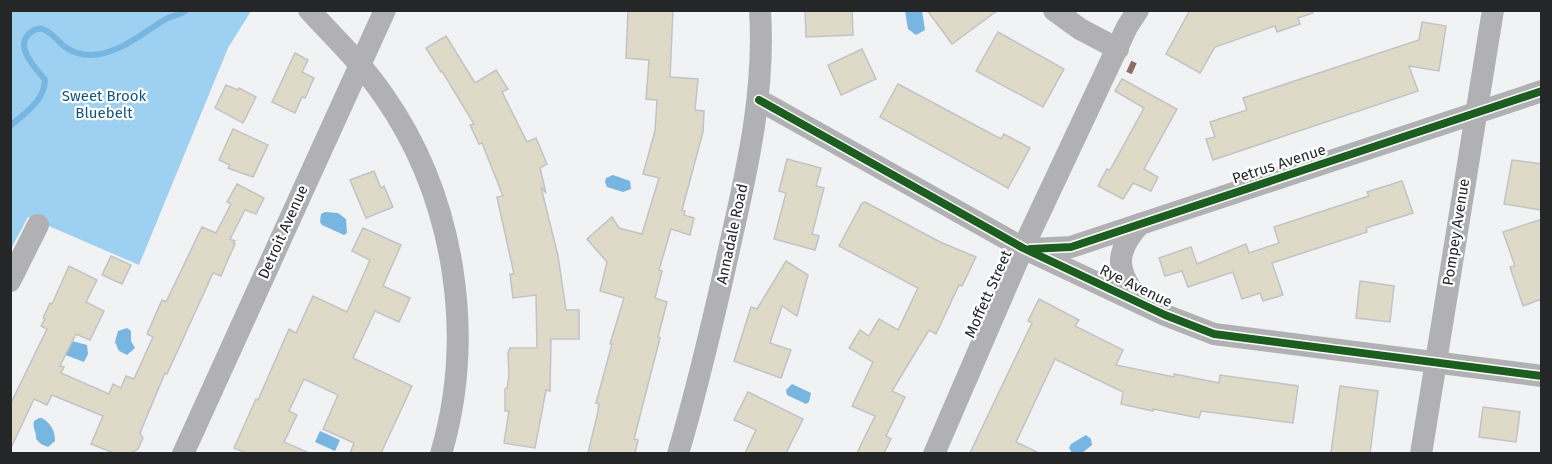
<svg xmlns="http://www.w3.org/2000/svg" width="1552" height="464" font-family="'Fira Sans',sans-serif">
<rect width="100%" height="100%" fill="#f0f2f4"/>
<polygon fill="#9ed0f2" points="11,11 251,11 228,48 139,265 28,217 11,249"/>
<g fill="#76b6e0">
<polygon points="905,11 922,11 925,30 916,35 908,29"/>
<polygon points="613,175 630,181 631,189 623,192 607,187 605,182 606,178"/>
<polygon points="325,212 338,213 346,219 347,233 344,235 322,225 320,222 321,214"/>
<polygon points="127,328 131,331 131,341 135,348 127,355 119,351 115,342 118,331"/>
<polygon points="68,340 87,345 88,354 84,362 63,354"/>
<polygon points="792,384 811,393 809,402 806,404 787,395 786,390"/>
<path d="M39,418H42C51,424 55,430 55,441L48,447L41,444L36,439C37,432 32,428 34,421Z"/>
<polygon points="320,431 340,440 335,451 315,442"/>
<polygon points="1086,435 1091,439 1092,445 1082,453 1072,453 1069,448 1071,444"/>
</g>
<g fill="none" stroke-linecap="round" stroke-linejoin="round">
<path stroke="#76b6e0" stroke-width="6" d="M10,126C24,114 45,100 45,80C38,70 16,50 27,36C42,18 54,38 65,47C72,52 82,55 91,55C120,54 142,33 166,19C173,15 181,15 187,10"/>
</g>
<g fill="#dfdac8" stroke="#c2c3c4" stroke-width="1.5">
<polygon points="628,10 673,10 670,77 698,79 695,110 704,111 703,132 682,210 685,211 684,215 694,218 690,235 671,229 659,270 662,271 655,298 667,302 658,337 660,338 634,439 638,440 635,453 588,453 597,416 599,404 596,403 612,344 610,344 624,298 600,291 607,262 587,239 612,217 619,228 642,234 659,178 643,174 655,131 657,100 646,99 649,60 626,58"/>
<polygon points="805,10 852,10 853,35 806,37"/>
<polygon points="927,10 998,10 952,44"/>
<polygon points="1190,10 1313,10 1313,13 1298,18 1300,24 1277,32 1275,26 1215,47 1200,73 1166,54"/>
<polygon points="1422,22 1446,26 1439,71 1409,66 1418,91 1213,160 1206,139 1215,137 1210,122 1247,110 1243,98 1419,40"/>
<polygon points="998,32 1064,69 1043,107 976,71"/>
<polygon points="446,36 475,83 496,70 508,89 502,92 527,142 536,138 547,164 540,168 546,193 541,187 558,256 566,310 579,310 579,339 551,339 550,391 546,390 535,448 504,443 509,411 505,411 505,389 507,388 509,375 508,353 510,348 537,348 536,295 513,298 510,274 514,274 497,197 503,196 482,143 479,144 470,125 474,124 442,71 441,72 426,48"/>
<polygon points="862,49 876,79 841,95 828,65"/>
<polygon points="295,53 308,60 302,72 314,78 305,98 302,97 295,113 272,102"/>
<polygon points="1122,79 1177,109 1144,169 1158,177 1151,191 1133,183 1123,199 1098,186 1107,169 1110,170 1144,108 1115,91"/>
<polygon points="898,84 1001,139 1004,134 1030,148 1008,188 880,117"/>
<polygon points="226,85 238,90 239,88 256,97 243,123 215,108"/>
<polygon points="233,129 268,145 253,177 228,168 230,165 219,160"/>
<polygon points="787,159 821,168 816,186 824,188 812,234 819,236 815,250 774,239 786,193 779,191"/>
<polygon points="1512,160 1542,164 1542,210 1504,204"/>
<polygon points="374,171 381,188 384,186 393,207 366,218 350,180"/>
<polygon points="1402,181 1413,213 1366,228 1367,232 1272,263 1283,295 1263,301 1260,293 1242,299 1233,272 1188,287 1182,271 1165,276 1159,258 1191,247 1197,264 1246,244 1249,253 1279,243 1274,227 1369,196 1367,192"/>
<polygon points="237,184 264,198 256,214 245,210 230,239 235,241 233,243 235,244 226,264 221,276 213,273 167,374 165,373 140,433 143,438 138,449 131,453 114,453 91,444 103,416 52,395 47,405 34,399 10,450 10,405 47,329 41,326 45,319 43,318 50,303 52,304 69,266 97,280 86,302 104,311 90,340 76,334 60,366 64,367 61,373 109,394 113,384 121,388 126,376 134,379 153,337 147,334 162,300 166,302 202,227 216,233 231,204 227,202"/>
<polygon points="865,202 940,242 976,257 962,286 959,285 936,334 929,330 892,391 905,397 886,436 891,439 884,453 857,453 875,416 852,406 873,362 849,348 860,330 869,336 879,319 898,330 918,288 839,246 862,203"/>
<polygon points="1542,219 1542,299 1523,306 1510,267 1515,266 1503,232"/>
<polygon points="363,228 401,245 383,286 410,298 399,322 375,311 353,358 412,386 381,453 350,453 354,443 323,429 338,395 304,379 289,411 297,415 284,442 309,453 246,453 234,448 256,399 258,400 289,329 296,333 313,296 347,312 370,260 352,251"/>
<polygon points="111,256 131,265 122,284 102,275"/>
<polygon points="786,261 808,275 797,316 782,306 770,343 791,350 781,378 734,361 751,307 757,309"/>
<polygon points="1360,281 1394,286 1390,322 1356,318"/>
<polygon points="1039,299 1079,320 1075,326 1123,350 1116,365 1174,377 1174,374 1219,383 1220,375 1298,386 1293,423 1201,411 1199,418 1153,409 1153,411 1121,404 1123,392 1055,359 1016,442 1039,453 970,453 1032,323 1028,321"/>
<polygon points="1340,386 1378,391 1370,453 1331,453"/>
<polygon points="748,392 803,419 786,453 745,453 756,430 734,420"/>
<polygon points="1483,407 1520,412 1516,442 1479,437"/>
</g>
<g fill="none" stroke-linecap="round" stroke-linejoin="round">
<g stroke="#b1b1b3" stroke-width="22">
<path d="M309,10C335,38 362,64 384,96C455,198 476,335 441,454"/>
<polyline points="1054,10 1080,29 1118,49"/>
<polyline points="759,100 1023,248 1165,315 1214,334 1542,376"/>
<path d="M1140,224C1112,254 1117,273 1141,303"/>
<polyline points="1031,249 1071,247 1542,91"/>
<polyline points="10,281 38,225"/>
<polyline points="183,454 385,10"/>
<path d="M678,454C699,382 716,309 732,236C749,162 765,87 760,10"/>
<polyline points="934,454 1023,248 1127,27 1138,10"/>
<polyline points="1421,454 1493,10"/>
</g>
<polyline stroke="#8d6e63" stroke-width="6" stroke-dasharray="12 6" stroke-linecap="butt" points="1129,73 1135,60"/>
<defs>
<g id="cycleway">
<polyline points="759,100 1023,248 1165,315 1214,334 1542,376"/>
<polyline points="1030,249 1071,247 1542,91"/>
</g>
</defs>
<use href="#cycleway" stroke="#fff" stroke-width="11"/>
<use href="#cycleway" stroke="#1b5e20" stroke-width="8"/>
</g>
<g text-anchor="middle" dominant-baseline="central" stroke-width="4.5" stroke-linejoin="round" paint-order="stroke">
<g font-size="15" fill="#10557d" stroke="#fff">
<text x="104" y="96">Sweet Brook<tspan x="104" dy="17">Bluebelt</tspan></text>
</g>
<g font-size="15" fill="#242627" stroke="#fff">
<text transform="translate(1279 164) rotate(-18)">Petrus Avenue</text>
<text transform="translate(283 232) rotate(-66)">Detroit Avenue</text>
<text transform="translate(1456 232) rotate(-81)">Pompey Avenue</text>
<text transform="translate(732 234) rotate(-78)">Annadale Road</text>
<text transform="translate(1136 286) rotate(26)">Rye Avenue</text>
<text transform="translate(988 294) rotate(-66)">Moffett Street</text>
</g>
</g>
<rect width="1552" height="464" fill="none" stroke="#242627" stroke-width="24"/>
</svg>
